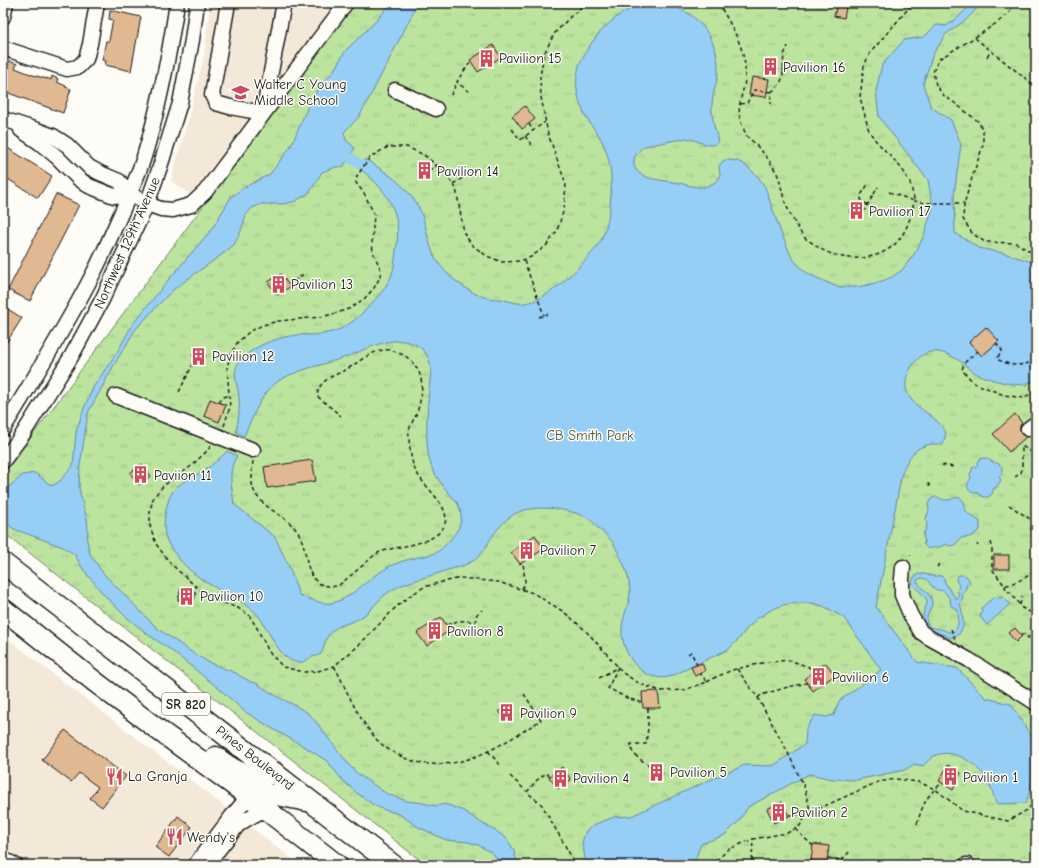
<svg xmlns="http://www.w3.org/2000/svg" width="1039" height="868" font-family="'Comic Neue',sans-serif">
<defs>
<pattern id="park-tufts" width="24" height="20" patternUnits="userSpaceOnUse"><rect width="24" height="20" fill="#bce49f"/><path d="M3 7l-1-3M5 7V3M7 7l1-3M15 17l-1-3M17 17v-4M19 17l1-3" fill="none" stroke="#a1c388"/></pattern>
</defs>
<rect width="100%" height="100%" fill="#fdfcf7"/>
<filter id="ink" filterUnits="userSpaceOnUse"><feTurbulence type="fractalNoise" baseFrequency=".025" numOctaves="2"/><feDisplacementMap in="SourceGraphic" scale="8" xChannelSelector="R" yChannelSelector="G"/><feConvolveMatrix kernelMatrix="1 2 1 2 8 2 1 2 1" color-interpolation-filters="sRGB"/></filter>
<g filter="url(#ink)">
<g fill="#f4e8d8">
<polygon points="210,3 354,3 204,205 171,181 186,127 204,57"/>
<polygon points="3,635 300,865 3,865"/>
</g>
<polygon fill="url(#park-tufts)" stroke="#6c805e" points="354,3 1036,3 1036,865 426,865 3,532 3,475"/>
<g fill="#97cef6" stroke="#66879f" fill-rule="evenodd">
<path d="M390,3H417L409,21L374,89L359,117L344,132L346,140L355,148L343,167H336L322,172L310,192L296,201L283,204H262L252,208L246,215L241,231L234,245L224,253L174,289L158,305L135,330L114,365L88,413L80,466L79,488L83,506L87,518L88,530L87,540L90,554L103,573L157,628L193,653L210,663L236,673L240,676L251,682L256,683L278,697L296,706L308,713L316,722L350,766L358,774L387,794L407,801L423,803L436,806L445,804L464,811L483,824L496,831L506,838L514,850L515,857L520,865H503L492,853L478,845L468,842L446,840L418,827L399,814L382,809L372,804L357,793L343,781L327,761L300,744L273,729L244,711L217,687L168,648L150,636L125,616L104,595L83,569L74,554L63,547L14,529C0,520 3,509 3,494L12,484L23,475L35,473L52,486L60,481L73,466L76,432L84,408L94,386L119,349L132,325L170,278L212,229L231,197L243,188L270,174L291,146L308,106L320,86L332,73L346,50L378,19Z"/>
<path d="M652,3C662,4 673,5 682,10C704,20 719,46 718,70C718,82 712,94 712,106C711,119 716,130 718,142L717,144C709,148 697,140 687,138L645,146C639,150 633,156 634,164C635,179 661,180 673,182C682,183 695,188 704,187C709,186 714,183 718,180L720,175L719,166L722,162L725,160H730L737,161L744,164L752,171L759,178L765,187L780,230L791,256L798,265L807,273L815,277L835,286L845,287H856L868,285L882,281L892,277L902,270L917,250L924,235L933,207L928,180L879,117L876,91L882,65L904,40L924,37L936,25L946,26L956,19L973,3H982L966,20L946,34L933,54L923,84L931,107L951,120L961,144L954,195L955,233L979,248L1003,253L1036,263V381L1027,383L1028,385C1010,385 993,381 977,374C971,371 966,365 960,361C940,349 924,346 911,368C907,375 904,384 907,392C914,410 938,415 946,433L943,444C940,444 937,444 933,444C915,446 908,457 902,473L876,607L917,662L957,668L986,698L1011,704L1036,744V771L1026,803L996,804C994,797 992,789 989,783C980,766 954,746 934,756C930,758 926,763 923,766L914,764L905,770L856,780L832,779L809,774L748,807L739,821L725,835L701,844L693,865H580L585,858L582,842L586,831L598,823L614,817L631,816L712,779L745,765L773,766L805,744L806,729L815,715L826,717L834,715L839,701L881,670L850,626L844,618L836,613L823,606L811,603H797L783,605L771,610L758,618L748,627L739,639L729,649L676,674L669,677C641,683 620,652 622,627C623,616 630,602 630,592C629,575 625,567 618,552C615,547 614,543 610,539C607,536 603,532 599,529C596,526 594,523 591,520C572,508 528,502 510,517C504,522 496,530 492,537C487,544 483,554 476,559C466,566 453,568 442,572C425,578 404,582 389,592C378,599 371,612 360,618C350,624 338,624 330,633C324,639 325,648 321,654C318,656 315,656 312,657C306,660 302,664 295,662C277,657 268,626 256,613C243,600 224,593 209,584C193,575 170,554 165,535C163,525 165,511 168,502C173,483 189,480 203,471C212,465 220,459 227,451L237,456C227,471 232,488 234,504L275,537L290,569L299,595C309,598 321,605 331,603C350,600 366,580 382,571C393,563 406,560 419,557C425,556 432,555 437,552C441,550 444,546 448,542C459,530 465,520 458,504C450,494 440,484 434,472C421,450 429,395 431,369C430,359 426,351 418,346C393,331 364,352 340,359C322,365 292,371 277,382C260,395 253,417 244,436L236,432C238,421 240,410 239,399C239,386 230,373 240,361C252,346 278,337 297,335C305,334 313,336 321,334C329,333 337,331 344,327C359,319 382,294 390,279C395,268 395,255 397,243C401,210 385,188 360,169L365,159C386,172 407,185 419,208C426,222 427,238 433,253C439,268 455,282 469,290C475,294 482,297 489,298C493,299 497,299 501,299C506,300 511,302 517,303C539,306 562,283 577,269C585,260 595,251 601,240C609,225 612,197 611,179C611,168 608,154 603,143C599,135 593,128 588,120C580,108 575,90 577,76C578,64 584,55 590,45C606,23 625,6 652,3Z"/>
<path d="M982,458C987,458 987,459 991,461C996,464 997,461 1002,467V472L999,477L1001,480L996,488H994L992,494L988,497H983L978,493L971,492C966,488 967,483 971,478L970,475L973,467H977L978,461Z"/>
<path d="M935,497C940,497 943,501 947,500C952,500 955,496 960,498C967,501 963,508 967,512C968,514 978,520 980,521V530C977,531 976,534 973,535C970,538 966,537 961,538L955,545L950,546L945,544C937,550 934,546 928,549L923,544L925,543L923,535L927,525L926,519L929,510L928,504L932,498Z"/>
<path d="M918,574H925L931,576H939V575L945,579L944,580L947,586L956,599H958L959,593L957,592L959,586L956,580L957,577L959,575C965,574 970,577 970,584L967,583L965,592L963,593L962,601L960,604C963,612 963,619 963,627L959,634L950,638L942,634H934L925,626C923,620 922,614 925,608C926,605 928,605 927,602C926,593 914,590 912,582L914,577ZM921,578C931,579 928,584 934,588C937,591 941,590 944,591L950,599L951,606L957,609C959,615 960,633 950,632C946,632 944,629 941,629C937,628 932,629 929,626C922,617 933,609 932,602C931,593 921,588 917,582V580Z"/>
<polygon points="994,597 998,598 1002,597 1010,604 987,625 980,617 982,612 981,608"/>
</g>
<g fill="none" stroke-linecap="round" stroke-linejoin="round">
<polyline stroke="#97cef6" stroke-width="10" points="349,157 361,165"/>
</g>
<g fill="#e0b891" stroke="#1c1c1c">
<polygon points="837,5 846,8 844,18 834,16"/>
<polygon points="110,10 141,17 131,71 105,65 106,61 102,60 106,41 109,41 112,24 113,20 109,19"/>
<polygon points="493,45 501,57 478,72 470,60"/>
<polygon points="9,61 17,64 15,68 33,75 47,79 47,78 51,80 52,76 58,79 57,82 66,86 65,87 71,89 63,113 3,91 3,64 7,65"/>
<rect x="765" y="61" width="11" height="11"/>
<polygon points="752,77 769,79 766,97 749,95"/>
<polygon points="525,106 535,119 522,129 512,116"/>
<polygon points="3,145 52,176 38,198 3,176"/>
<polygon points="425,164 430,172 422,178 417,170"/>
<polygon points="56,194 79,205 30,301 8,290"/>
<polygon points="854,203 863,208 858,217 849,212"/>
<polygon points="281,274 290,287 277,295 268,282"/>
<polygon points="3,306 22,318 3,348"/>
<polygon points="986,327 999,341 982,356 969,342"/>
<polygon points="200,349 206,357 198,363 192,355"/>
<polygon points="210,399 226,405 219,422 204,416"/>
<polygon points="1015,414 1022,423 1020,426 1020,430 1021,434 1026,437 1009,452 993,434"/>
<polygon points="312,460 316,481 267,488 264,467"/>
<polygon points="142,464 151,476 139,485 130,473"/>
<polygon points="535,535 544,549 520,564 511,552"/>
<rect x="994" y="555" width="15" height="14"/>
<polygon points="181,588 196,592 193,604 178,600"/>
<polygon points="441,617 450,630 427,646 417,633"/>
<polygon points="1015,628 1022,636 1016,642 1008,633"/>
<polygon points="702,663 705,671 695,676 691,667"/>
<polygon points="826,663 835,675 813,691 804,679"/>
<polygon points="658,691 660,708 643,708 642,692"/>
<polygon points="507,705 514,714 506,720 499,711"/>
<polygon points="65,730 126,776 102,807 90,798 98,787 79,773 71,782 42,760"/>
<polygon points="948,765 961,773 953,790 939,781"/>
<polygon points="659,766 663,774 655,779 650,770"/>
<polygon points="562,767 571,780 558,789 549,777"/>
<polygon points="782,802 789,816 774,823 767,809"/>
<polygon points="178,816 192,827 169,857 155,847"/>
<polygon points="813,844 829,846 827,863 811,861"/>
</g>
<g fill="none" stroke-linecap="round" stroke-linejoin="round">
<defs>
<g id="minor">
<polyline points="228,3 212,95 216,103 230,107 263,113"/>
<polyline points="3,17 6,3"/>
<polyline points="3,48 67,69 78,67 86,59 90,44 97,3"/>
<polyline points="395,90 436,109"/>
<polyline points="264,109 284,3"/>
<polyline points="3,119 37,130 53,136 67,145 89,167 100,173 119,181 130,194 147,204 161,209 173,210 191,205 205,192 346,3"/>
<polyline points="21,130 40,143 57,157 79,179 89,186 114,196 130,194"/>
<polyline points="116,396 253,450"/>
<path d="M3,429C34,378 66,327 93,274C101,259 108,243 115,227C125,205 135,183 143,160C159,109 169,56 177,3"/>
<polyline points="1028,429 1036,423"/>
<polyline points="3,461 23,434 71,357 102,300 147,204 160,167 180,103 192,40 197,3"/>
<polyline points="903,567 902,579 902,595 911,616 921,632 928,637 969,660 1036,703"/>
<polyline points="3,859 15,865"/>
<polyline points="208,863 238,825 245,820 265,809"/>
<polyline points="195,865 232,816 243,803 250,797"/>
<polyline points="966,865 967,865"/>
</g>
<g id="highway">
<polyline points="3,563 393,865"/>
<polyline points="3,609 94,681 160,731 250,797 337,865"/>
<path d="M216,757C232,770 254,784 274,772"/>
<polyline points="250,797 262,794 277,795 307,801"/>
</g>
</defs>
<use href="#minor" stroke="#1c1c1c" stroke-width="17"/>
<use href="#highway" stroke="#1c1c1c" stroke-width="23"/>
<g stroke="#1c1c1c" stroke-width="1.5" stroke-dasharray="4 3" stroke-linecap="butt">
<path d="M718,3C732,26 748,52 745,79C744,92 737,104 740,118C741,123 744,130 746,135C749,139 754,142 757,146C764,153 770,161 775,170C781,179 781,191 785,202C789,212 798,231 806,239C809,241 813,243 816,246C834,258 858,262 879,254C902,245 910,224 914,201L926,203H964"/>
<polyline points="1014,3 1009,13 998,22 982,33 939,59 933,72 936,85 943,95 956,104 979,122 983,131 983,145 970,184 964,205 963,219 972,233 985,242 1016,243 1036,255"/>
<polyline points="841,6 842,3"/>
<polyline points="975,38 1036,87"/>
<polyline points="987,57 991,51"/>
<polyline points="768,69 800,71"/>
<polyline points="469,92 457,82 463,72 470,63"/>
<path d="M771,92C787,82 782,70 784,55C785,52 787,49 788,46"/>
<polyline points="451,95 457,82"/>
<polyline points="740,104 747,103 754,90 771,92 771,104"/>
<polyline points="529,124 533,131"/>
<polyline points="512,129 520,140 545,122"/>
<polyline points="525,136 533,147"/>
<polyline points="429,170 437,166"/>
<polyline points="453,184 474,171"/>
<polyline points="889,192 914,201 914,198 910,183 904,172 897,163 876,141 869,131 860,97 864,66 870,53 913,3"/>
<polyline points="868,205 863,202 861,199 861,195 869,183"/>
<polyline points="863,210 864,211 878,187"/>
<polyline points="524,261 544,315"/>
<polyline points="288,285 304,274"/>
<polyline points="539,317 548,314"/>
<path d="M996,343L1002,350L997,359C1012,367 1020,366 1036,361"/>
<polyline points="978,351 964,363 962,370 974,383 1004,395 1023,398 1036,391"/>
<polyline points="179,392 195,360"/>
<path d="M219,402C220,398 225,396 230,395"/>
<polyline points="224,426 230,407 227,367 231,354 237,343 250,331 263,325 278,321 321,317 337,313 351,308 365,298 374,288 380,277 381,270 373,252 372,242 374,214 364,193 356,183 357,176 370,157 388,147 407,147 424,155 442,170 456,188 464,233 472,245 487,256 502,262 520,261 531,257 546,246 557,231 564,209 566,184 548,134 541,97 540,77 544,54 554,34 571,16 587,3"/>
<polyline points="211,446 207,451 190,467 163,486 153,498 150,512 150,526 156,544 171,564 193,584 210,598 238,608 249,615 257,628 269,652 283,667 304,672 318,671 334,666 357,647 396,607 411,595 424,587 438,583 461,578 498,582 533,593 564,612 585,630 606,653 623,673 640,684 661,691 684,690 707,682 700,673"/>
<path d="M253,461C252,468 252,476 252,483C255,508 287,513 299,534C311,555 301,590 338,586C348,578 357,570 367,562C370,559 374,555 378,553C381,551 384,551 387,550C404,545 435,544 444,526C454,505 418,485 413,464C411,458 408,437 409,431C411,422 416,417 418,409C423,392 425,374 411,361C408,358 405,355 401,354C396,352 390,349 384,350C372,351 361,360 352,366C338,376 320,376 317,396L341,416"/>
<polyline points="942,465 954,467"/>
<polyline points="1015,477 1021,473 1022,469 1022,446 1036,455"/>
<polyline points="928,483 931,489"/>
<path d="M1009,505L1033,521C1031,531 1030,535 1036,543"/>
<path d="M991,542L992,546V569L1005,586C1017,581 1028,579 1036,568"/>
<polyline points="977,544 978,546"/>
<polyline points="910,555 911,555"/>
<polyline points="937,567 939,564"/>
<polyline points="1005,586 1006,591 1010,592 1022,608 1036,615"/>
<polyline points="522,589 525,582 523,562"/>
<polyline points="1020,605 1022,596"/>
<polyline points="1032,613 1036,605"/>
<path d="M447,625C458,620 463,620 475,622L477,614L482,610"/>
<polyline points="951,629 955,639"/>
<polyline points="1021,634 1024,634 1028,638 1036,629"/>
<polyline points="688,654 691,652 697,665"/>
<path d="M334,666C339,674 342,682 346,690C354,706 362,722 373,735C382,747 393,753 407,759C457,777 501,745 541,720L524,694"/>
<polyline points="618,667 608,688 627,698 643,703"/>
<polyline points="737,669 758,698 786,749 804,786 810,810 820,808 878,782 896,779 918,782 935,789 963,811 1008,821 1027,810 1036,800"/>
<polyline points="599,678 618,667"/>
<polyline points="707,682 714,678 732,670 762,663 789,660 809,667 813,672"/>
<polyline points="758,698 761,695 788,687 807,683"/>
<polyline points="648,708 648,728 646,744 631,744 632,751 638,758 654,768"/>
<polyline points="488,751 501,766"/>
<polyline points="510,776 526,791"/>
<polyline points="550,776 546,773 537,780 527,792 542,805 571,856 574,865"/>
<polyline points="789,815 796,815 810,810"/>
<path d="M917,824C923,804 926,796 942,783"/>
<polyline points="795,829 813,846"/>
<polyline points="828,858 842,860 850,851"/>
<polyline points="752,861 753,839 787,833 799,827 810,810"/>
<polyline points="711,865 729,849 753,839"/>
</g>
<use href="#minor" stroke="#fdfcf7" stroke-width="14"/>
<use href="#highway" stroke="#fdfcf7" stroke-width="20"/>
</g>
</g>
<defs>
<symbol id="building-bare" viewBox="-9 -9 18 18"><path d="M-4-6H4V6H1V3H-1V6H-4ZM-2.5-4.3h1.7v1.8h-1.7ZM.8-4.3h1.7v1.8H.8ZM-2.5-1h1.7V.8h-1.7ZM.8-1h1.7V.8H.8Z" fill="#d1495b" stroke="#fdfcf7" stroke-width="2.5" paint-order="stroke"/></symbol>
<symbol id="school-bare" viewBox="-9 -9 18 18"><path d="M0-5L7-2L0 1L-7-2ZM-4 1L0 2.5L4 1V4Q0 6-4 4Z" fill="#d1495b" stroke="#fdfcf7" stroke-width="2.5" paint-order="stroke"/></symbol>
<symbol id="restaurant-bare" viewBox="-9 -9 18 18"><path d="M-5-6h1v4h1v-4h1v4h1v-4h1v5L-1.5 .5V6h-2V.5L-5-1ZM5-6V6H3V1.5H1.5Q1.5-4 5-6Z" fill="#d1495b" stroke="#fdfcf7" stroke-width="2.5" paint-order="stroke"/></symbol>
</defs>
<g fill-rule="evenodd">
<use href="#building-bare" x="474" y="46" width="25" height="25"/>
<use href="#building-bare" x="758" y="54" width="25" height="25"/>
<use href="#school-bare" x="228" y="80" width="25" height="25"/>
<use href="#building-bare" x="412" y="158" width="25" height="25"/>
<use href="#building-bare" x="844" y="198" width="25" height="25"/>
<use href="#building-bare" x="266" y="272" width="25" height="25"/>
<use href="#building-bare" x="186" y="344" width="25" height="25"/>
<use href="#building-bare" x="128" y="462" width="25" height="25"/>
<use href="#building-bare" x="514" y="538" width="25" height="25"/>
<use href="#building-bare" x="174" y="584" width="25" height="25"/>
<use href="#building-bare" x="422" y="618" width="25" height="25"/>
<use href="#building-bare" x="806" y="664" width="25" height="25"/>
<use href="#building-bare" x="494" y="700" width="25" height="25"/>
<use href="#building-bare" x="644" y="760" width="25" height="25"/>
<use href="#restaurant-bare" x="102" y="764" width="25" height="25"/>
<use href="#building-bare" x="938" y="764" width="25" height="25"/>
<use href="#building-bare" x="548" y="766" width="25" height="25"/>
<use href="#building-bare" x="766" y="800" width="25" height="25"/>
<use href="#restaurant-bare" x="162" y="824" width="25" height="25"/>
</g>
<g text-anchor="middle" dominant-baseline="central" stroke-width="3" stroke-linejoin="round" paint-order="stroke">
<rect fill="#fdfcf7" stroke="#605f5e" stroke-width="1" x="162" y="693" width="48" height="22" rx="3"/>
<g font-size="13" font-weight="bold" fill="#1c1c1c">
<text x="186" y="704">SR 820</text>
</g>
<g font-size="14" fill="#1c1c1c" stroke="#fdfcf7" text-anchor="start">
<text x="499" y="58">Pavilion 15</text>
<text x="783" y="67">Pavilion 16</text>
<text x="254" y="84">Walter C Young<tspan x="254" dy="16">Middle School</tspan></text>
<text x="437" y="171">Pavilion 14</text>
<text x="869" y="211">Pavilion 17</text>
<text x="291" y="284">Pavilion 13</text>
<text x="212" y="356">Pavilion 12</text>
<text x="154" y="475">Paviion 11</text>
<text x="540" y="550">Pavilion 7</text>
<text x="200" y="596">Pavilion 10</text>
<text x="447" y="631">Pavilion 8</text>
<text x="832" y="677">Pavilion 6</text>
<text x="520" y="713">Pavilion 9</text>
<text x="670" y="772">Pavilion 5</text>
<text x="128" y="776">La Granja</text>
<text x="963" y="777">Pavilion 1</text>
<text x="573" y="778">Pavilion 4</text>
<text x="791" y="812">Pavilion 2</text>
<text x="187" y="837">Wendy's</text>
</g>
<g font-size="14" fill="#1c1c1c" stroke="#fdfcf7">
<text transform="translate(127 243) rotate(-66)">Northwest 129th Avenue</text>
<text transform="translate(255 758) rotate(38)">Pines Boulevard</text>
</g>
<g font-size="14" fill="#4c5843" stroke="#fdfcf7">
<text x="590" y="435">CB Smith Park</text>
</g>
</g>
<rect width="1039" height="868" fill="none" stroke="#fdfcf7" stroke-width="16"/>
<rect x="8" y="8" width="1023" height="852" fill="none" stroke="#1c1c1c" stroke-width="1.5" filter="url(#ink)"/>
</svg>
